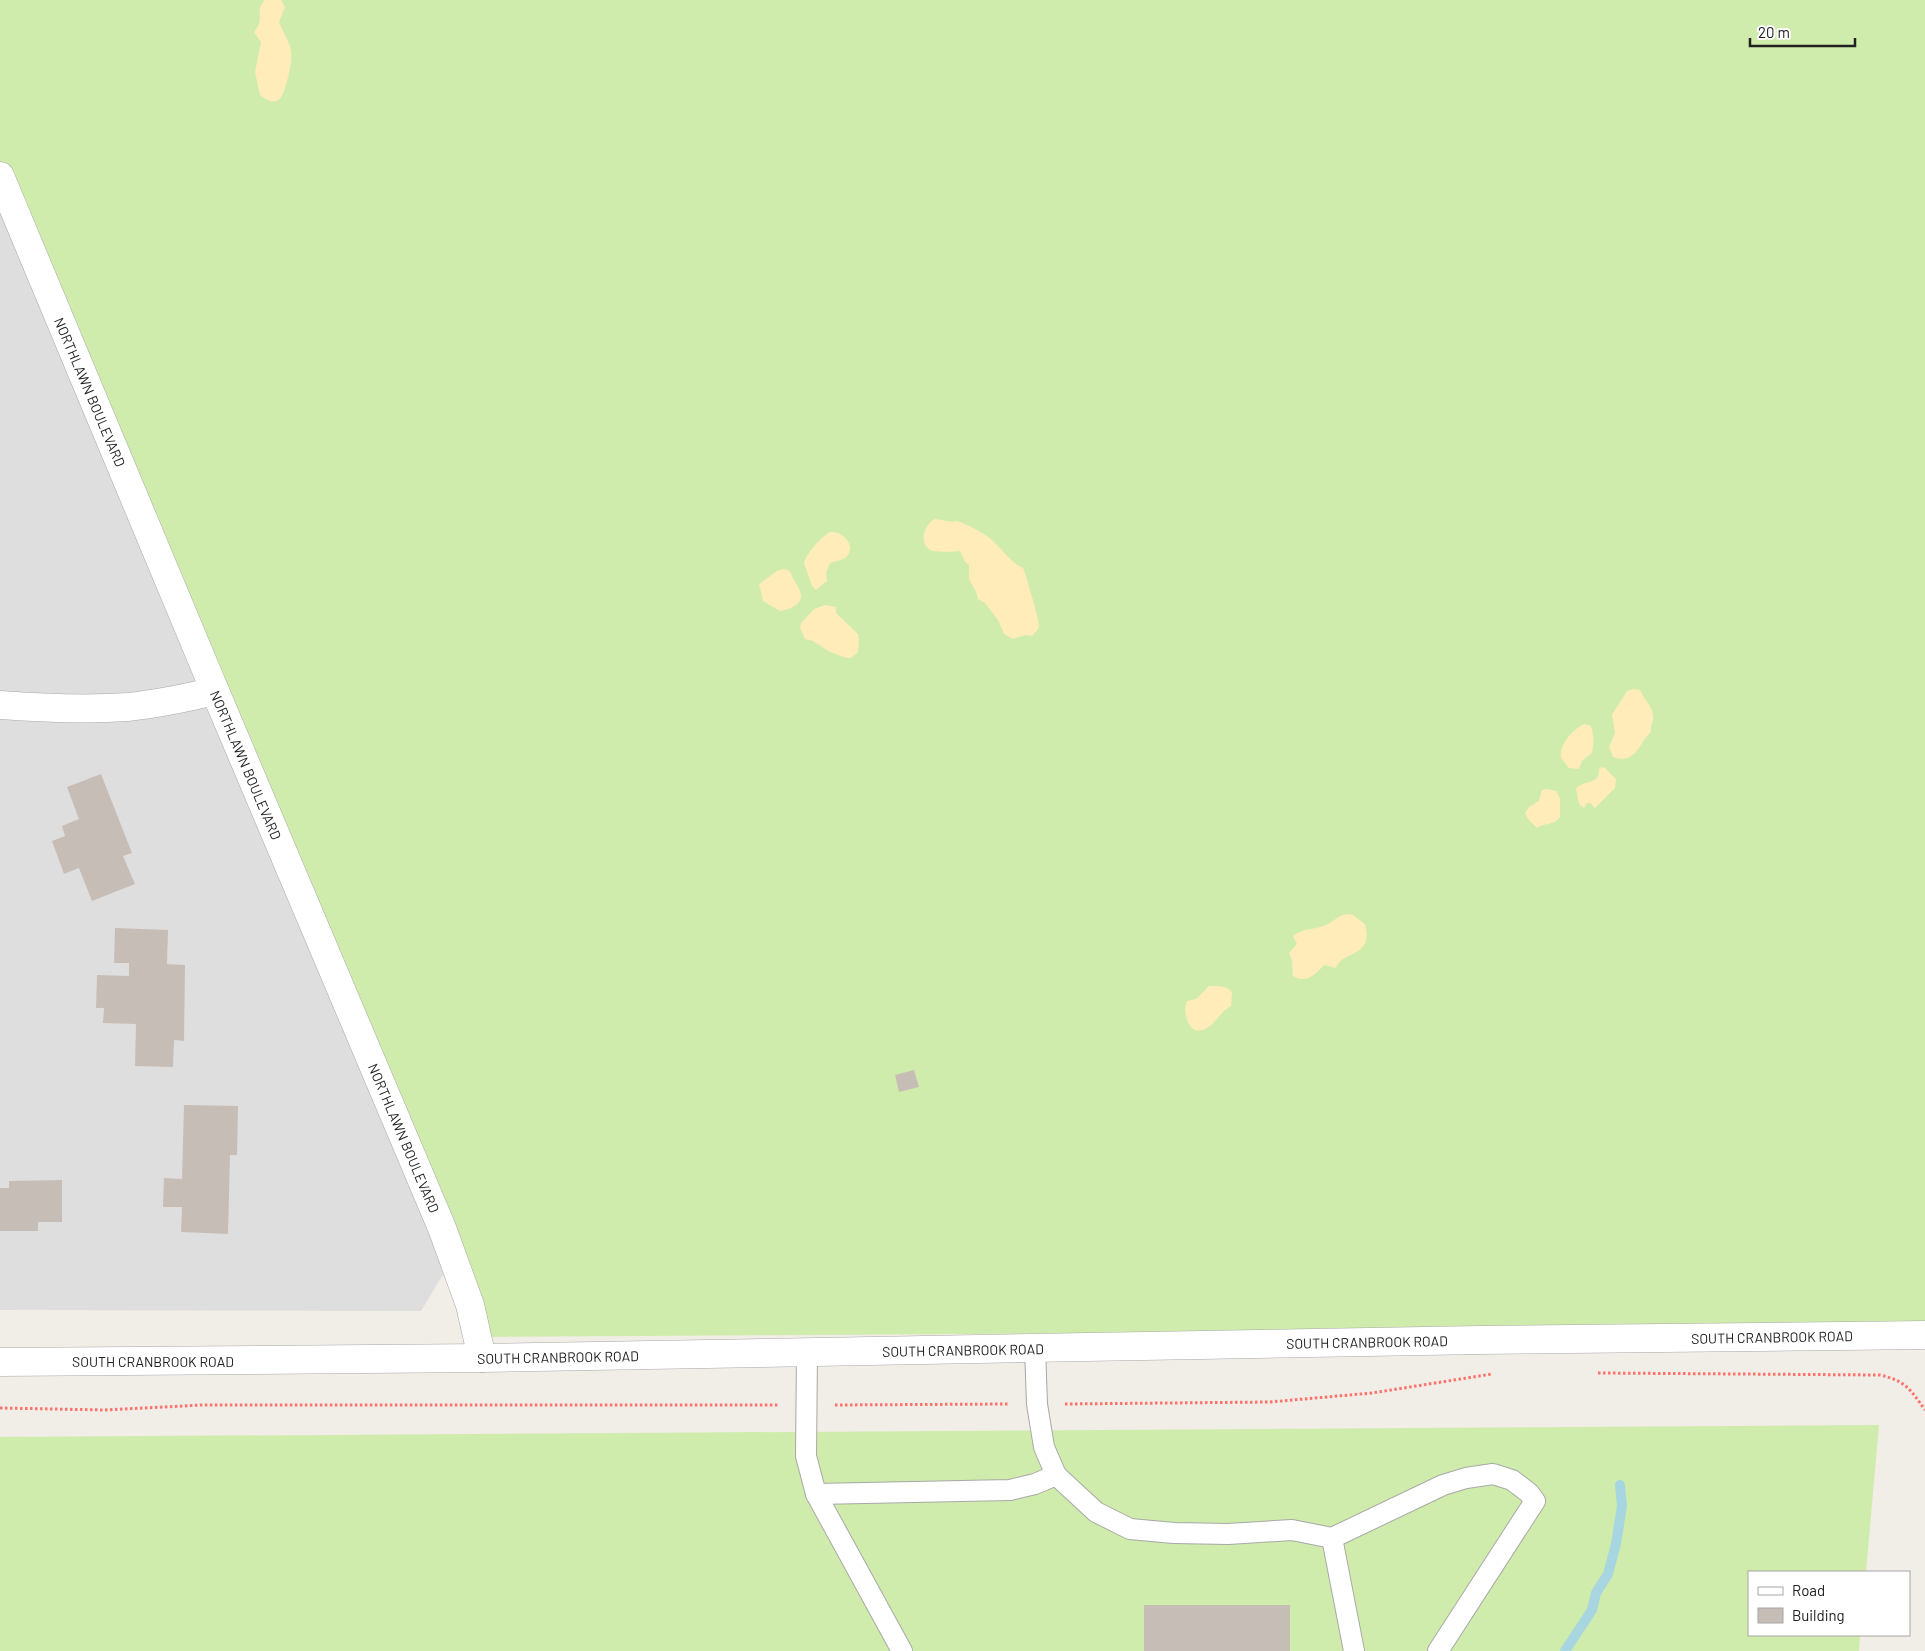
<svg xmlns="http://www.w3.org/2000/svg" width="1925" height="1651" font-family="Barlow,sans-serif">
<rect width="100%" height="100%" fill="#f1ede7"/>
<polygon fill="#dfdede" points="0,191 450,1263 421,1311 0,1310"/>
<g fill="#d0ecac">
<polygon points="0,0 1925,0 1925,1328 481,1337 0,191"/>
<polygon points="1879,1425 1866,1572 1749,1572 1749,1635 1860,1635 1859,1651 0,1651 0,1437"/>
</g>
<g fill="#ffecb8">
<path d="M265,0H281L285,7L279,22C282,30 287,38 290,46C293,58 290,70 287,81C283,97 278,110 260,95L255,72L261,42L254,32C266,19 254,11 265,0Z"/>
<path d="M935,519L953,522L957,521C969,525 989,535 997,545C1006,554 1011,562 1023,568C1026,575 1040,623 1039,627C1038,630 1034,633 1032,636L1025,635L1013,639L1004,634L998,620L985,603L978,599L976,592L969,579V565L965,562L960,551C954,552 939,552 933,551C917,546 924,524 935,519Z"/>
<path d="M830,532C842,530 859,548 845,558C841,560 834,562 830,563L826,573L827,581L816,590L812,586L804,563C806,554 821,537 830,532Z"/>
<path d="M783,569L788,570L791,573C793,582 807,594 798,603C793,608 787,610 780,611L763,601L759,584L777,571Z"/>
<polygon points="825,605 836,607 836,613 858,634 859,641 858,652 851,658 847,658 830,652 813,641 805,639 800,628 801,623 814,609"/>
<path d="M1633,689L1640,690C1644,700 1655,708 1653,720C1652,725 1650,726 1651,732C1638,744 1636,765 1613,757L1609,747L1615,733L1612,715L1627,691Z"/>
<path d="M1584,724L1591,726C1594,735 1594,743 1592,753L1582,761L1579,769L1569,768L1561,758C1559,745 1572,730 1584,724Z"/>
<path d="M1602,767L1605,768L1616,779L1615,788L1595,808L1590,803H1587L1584,808L1579,804L1576,789C1583,779 1600,786 1599,769Z"/>
<path d="M1547,789L1556,791L1560,798V817C1554,826 1545,822 1537,828L1528,819L1525,813L1529,807L1539,801L1542,790Z"/>
<path d="M1348,914L1353,915L1365,924C1374,958 1344,949 1336,968L1324,965C1315,975 1306,984 1293,976L1292,960L1289,953L1297,944L1293,936C1302,928 1315,930 1326,925C1334,921 1339,915 1348,914Z"/>
<path d="M1209,986C1219,986 1225,985 1232,992L1231,1006C1218,1012 1212,1034 1194,1030C1186,1023 1183,1010 1187,1001L1196,999Z"/>
</g>
<g fill="none" stroke-linecap="round" stroke-linejoin="round">
<polyline stroke="#a7d6e0" stroke-width="10" points="1565,1651 1592,1610 1596,1593 1608,1574 1616,1544 1622,1506 1620,1485"/>
</g>
<g fill="#c6bdb6">
<polygon points="101,774 132,853 123,856 135,884 92,901 79,868 64,874 52,841 65,836 62,826 79,819 67,787"/>
<polygon points="115,928 168,930 167,964 185,965 184,1041 174,1040 173,1067 135,1066 136,1024 103,1023 104,1008 96,1008 97,975 129,976 129,963 114,963"/>
<polygon points="914,1070 919,1087 899,1092 895,1075"/>
<polygon points="184,1105 238,1106 237,1155 230,1155 228,1234 181,1232 182,1207 163,1207 164,1178 182,1179"/>
<polygon points="62,1180 62,1222 38,1222 38,1231 0,1231 0,1188 9,1188 9,1181"/>
<rect x="1144" y="1605" width="146" height="46"/>
</g>
<g fill="none" stroke-linecap="round" stroke-linejoin="round">
<defs>
<g id="service">
<polyline points="807,1353 806,1456 816,1494 1010,1490 1035,1484 1056,1475 1044,1447 1037,1404 1035,1348"/>
<polyline points="1056,1475 1096,1512 1130,1529 1174,1533 1228,1534 1292,1530 1332,1538 1443,1485 1466,1478 1493,1474 1512,1480 1529,1493 1535,1501 1438,1651"/>
<polyline points="816,1494 902,1651"/>
<polyline points="1332,1538 1354,1651"/>
</g>
<g id="minor">
<polyline points="0,176 215,691 442,1228 470,1305 482,1358"/>
<path d="M0,705C42,708 85,710 127,707C157,704 186,698 215,691"/>
</g>
<polyline id="tertiary" points="0,1362 482,1358 1480,1340 1925,1335"/>
</defs>
<use href="#service" stroke="#a8a8a8" stroke-width="22"/>
<use href="#minor" stroke="#a8a8a8" stroke-width="29"/>
<use href="#tertiary" stroke="#a8a8a8" stroke-width="29"/>
<g stroke="#fe726c" stroke-width="3" stroke-dasharray="2.5 2.5" stroke-linecap="butt">
<path d="M1598,1373L1880,1375C1906,1381 1910,1389 1925,1410"/>
<polyline points="1065,1404 1270,1402 1372,1393 1492,1374"/>
<polyline points="835,1405 1009,1404"/>
<polyline points="0,1408 105,1410 202,1405 779,1405"/>
</g>
<use href="#service" stroke="#fff" stroke-width="20"/>
<use href="#minor" stroke="#fff" stroke-width="28"/>
<use href="#tertiary" stroke="#fff" stroke-width="28"/>
</g>
<g text-anchor="middle" dominant-baseline="central" stroke-width="4" stroke-linejoin="round" paint-order="stroke">
<g font-size="14" fill="#212121" stroke="#fff">
<text transform="translate(90 392) rotate(67)">NORTHLAWN BOULEVARD</text>
<text transform="translate(246 765) rotate(67)">NORTHLAWN BOULEVARD</text>
<text transform="translate(404 1138) rotate(67)">NORTHLAWN BOULEVARD</text>
<text transform="translate(1772 1337) rotate(-1)">SOUTH CRANBROOK ROAD</text>
<text transform="translate(1367 1342) rotate(-1)">SOUTH CRANBROOK ROAD</text>
<text transform="translate(963 1350) rotate(-1)">SOUTH CRANBROOK ROAD</text>
<text transform="translate(558 1357) rotate(-1)">SOUTH CRANBROOK ROAD</text>
<text x="153" y="1361">SOUTH CRANBROOK ROAD</text>
</g>
</g>
<rect x="1748" y="1571" width="162" height="65" fill="#ffffff" stroke="#a6a6a6"/>
<rect x="1758" y="1587" width="25" height="8" fill="#ffffff" stroke="#a6a6a6"/>
<text x="1792" y="1596" font-size="15" fill="#212121">Road</text>
<rect x="1758" y="1608" width="25" height="15" fill="#c6bdb6" stroke="#a6a6a6"/>
<text x="1792" y="1621" font-size="15" fill="#212121">Building</text>
<path d="M1750 38v8h105v-8" fill="none" stroke="#212121" stroke-width="2.5"/>
<text x="1758" y="38" font-size="15" fill="#212121" stroke="#ffffff" stroke-width="4" paint-order="stroke">20 m</text>
</svg>
